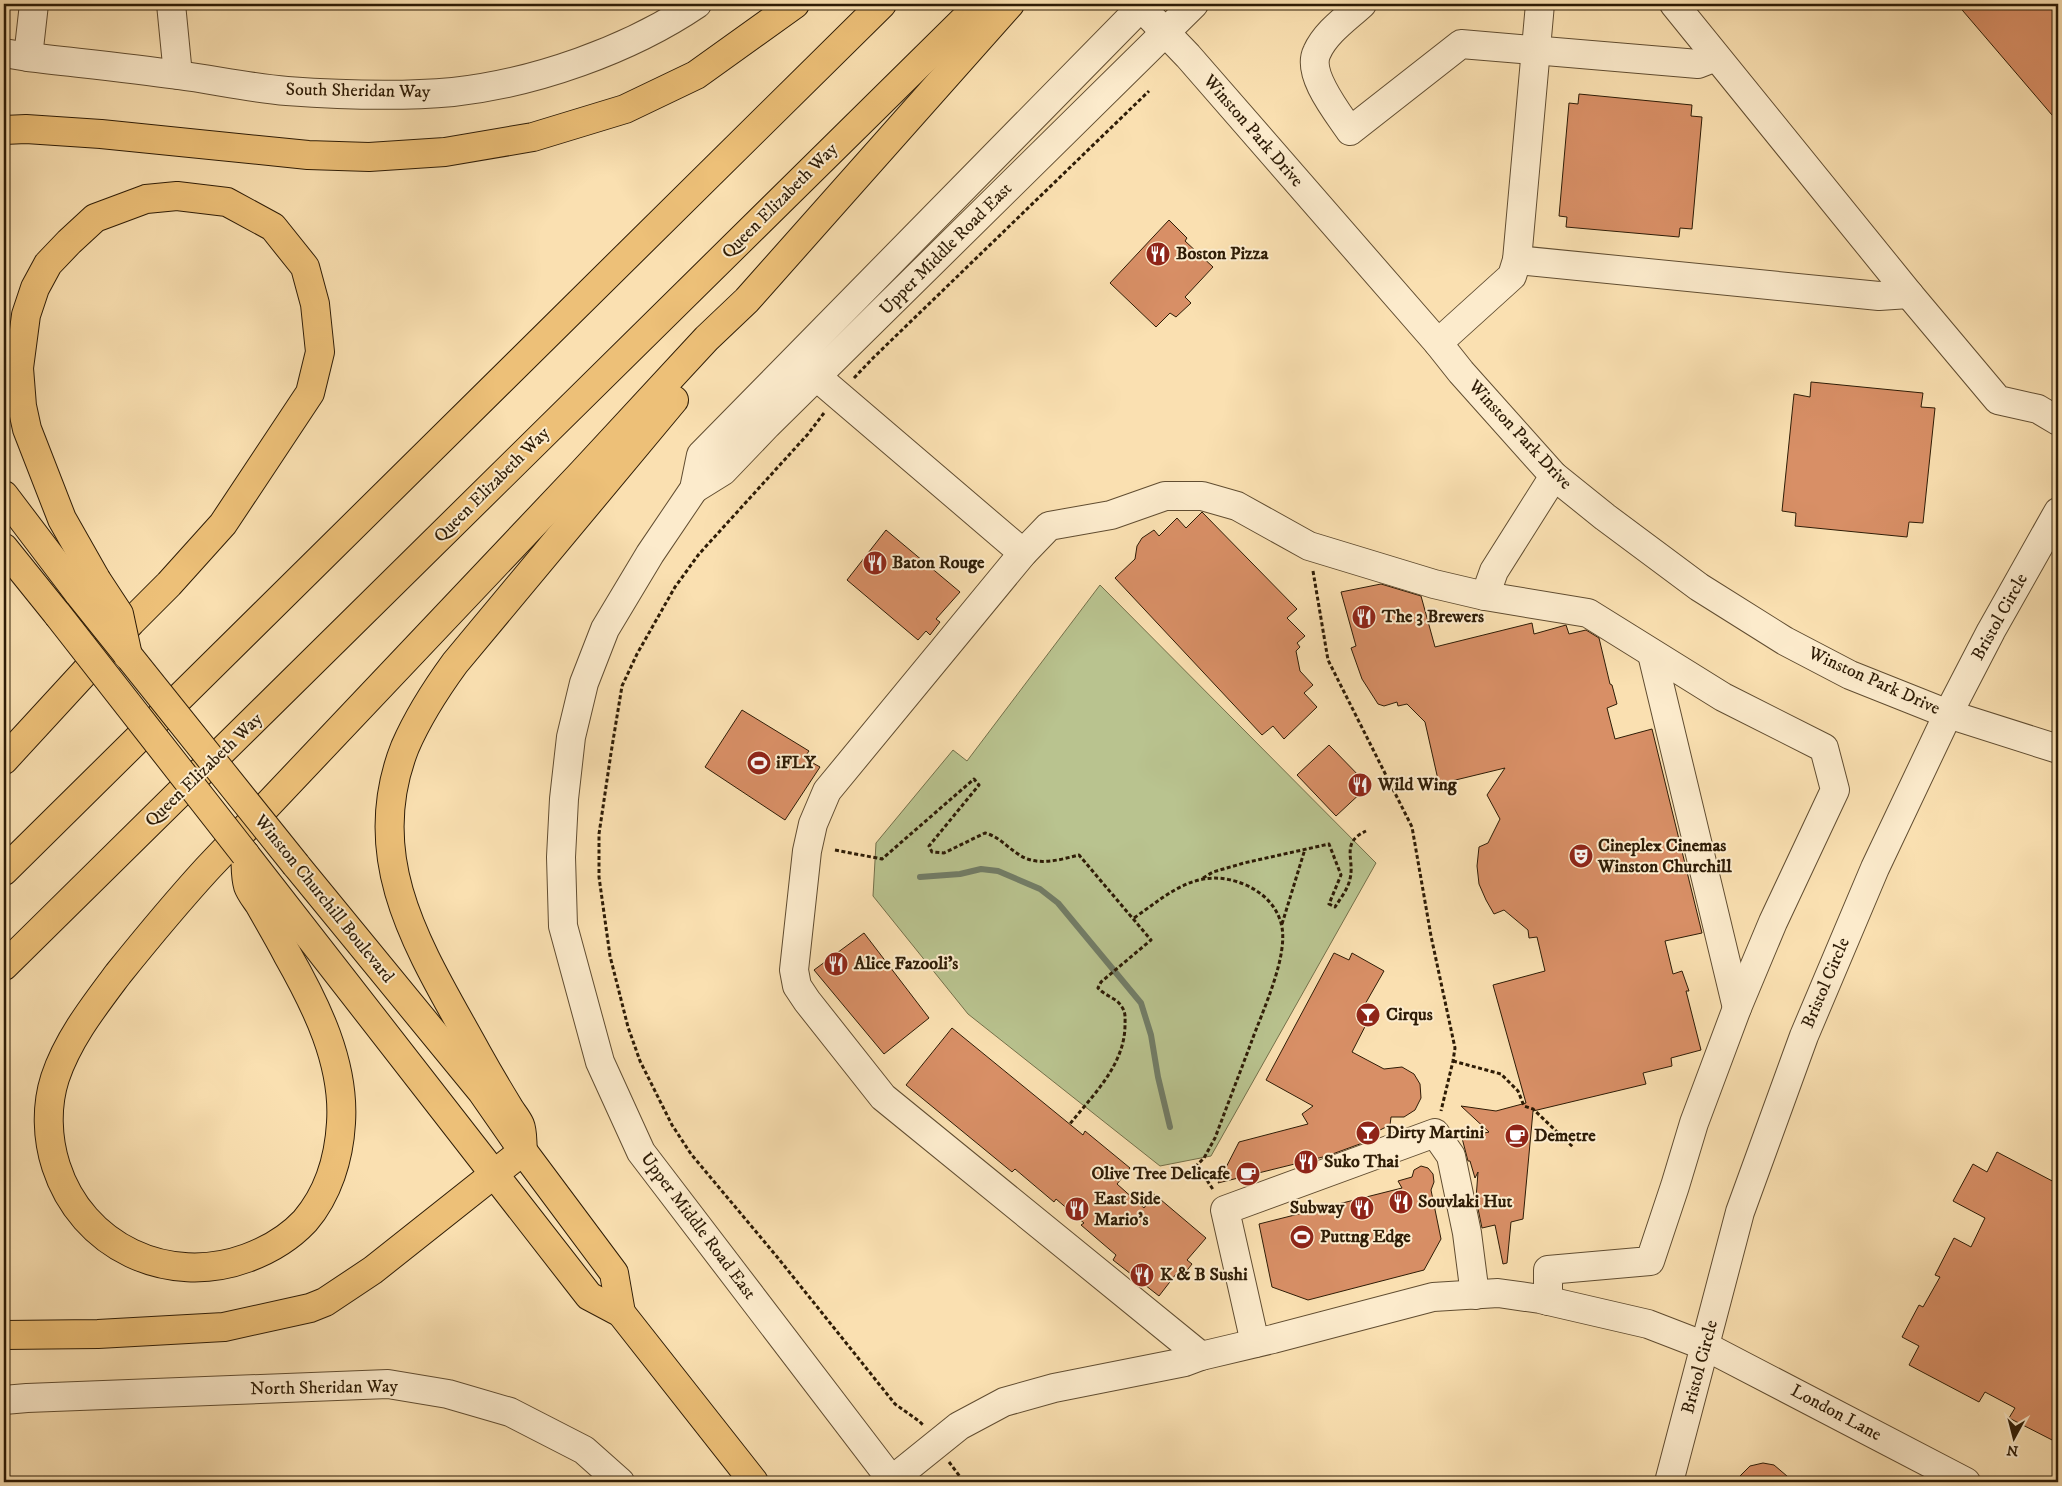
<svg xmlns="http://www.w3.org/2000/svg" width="2062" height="1486" font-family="'IM FELL DW Pica',serif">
<rect width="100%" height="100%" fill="#fae0b1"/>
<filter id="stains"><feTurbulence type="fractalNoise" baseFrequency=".004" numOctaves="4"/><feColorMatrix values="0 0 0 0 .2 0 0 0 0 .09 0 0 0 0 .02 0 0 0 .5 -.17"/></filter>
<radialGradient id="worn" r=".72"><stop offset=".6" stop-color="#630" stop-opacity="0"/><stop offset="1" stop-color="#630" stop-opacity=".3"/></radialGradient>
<polygon fill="#b9c38f" stroke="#74704a" points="1100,585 1376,863 1211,1156 1160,1166 968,1014 873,896 876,843 953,750 967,761"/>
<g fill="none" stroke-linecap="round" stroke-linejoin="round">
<polyline stroke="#727d67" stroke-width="6" points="920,877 960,874 981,869 998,871 1040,889 1058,903 1141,1003 1151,1035 1158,1077 1170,1127"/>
</g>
<g fill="#d88f66" stroke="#2e1c06">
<polygon points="1957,4 2058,4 2058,122"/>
<polygon points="1579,94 1692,105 1691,116 1702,117 1692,229 1680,228 1679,237 1566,227 1567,217 1559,216 1569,103 1578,104"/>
<polygon points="1169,220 1187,238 1185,241 1213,267 1185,297 1191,303 1176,317 1170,313 1156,327 1110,283"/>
<polygon points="1811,382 1923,393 1921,407 1935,408 1923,523 1909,522 1907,537 1795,526 1796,513 1782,511 1794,394 1810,397"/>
<polygon points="1202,512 1297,609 1287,618 1305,636 1297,643 1300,647 1296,651 1300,671 1313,685 1304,693 1317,707 1284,739 1273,726 1262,735 1115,578 1135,559 1137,546 1142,538 1154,530 1159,536 1177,518 1186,528"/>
<polygon points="886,530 960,592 936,619 940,622 930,635 926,631 918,640 847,580"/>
<polygon points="1381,584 1421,596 1435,647 1532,623 1534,634 1566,625 1569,634 1586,630 1599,638 1610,684 1612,685 1617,704 1607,708 1615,739 1652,729 1702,933 1665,941 1673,974 1682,971 1689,991 1686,991 1701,1050 1671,1058 1672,1066 1643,1073 1646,1084 1533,1111 1523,1219 1511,1222 1507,1263 1503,1264 1495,1225 1482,1228 1476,1199 1478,1172 1475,1178 1470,1161 1468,1161 1462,1138 1489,1132 1461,1106 1496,1111 1526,1103 1493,985 1545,971 1537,937 1529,938 1528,930 1504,910 1494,914 1486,900 1479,884 1477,866 1479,847 1488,843 1500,819 1487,795 1505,768 1439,784 1425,722 1407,704 1398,706 1397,702 1384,706 1378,704 1362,679 1351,648 1356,646 1341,592"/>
<polygon points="742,710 809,751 804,758 820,767 785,820 705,767"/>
<polygon points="1329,745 1365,782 1364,790 1336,816 1297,775"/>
<polygon points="864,933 929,1018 884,1054 814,970"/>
<polygon points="1334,953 1349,960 1352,953 1384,971 1364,1006 1373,1011 1352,1052 1384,1069 1402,1067 1414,1074 1420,1084 1421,1098 1415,1110 1404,1117 1391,1117 1390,1125 1376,1132 1379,1137 1327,1156 1218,1183 1239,1142 1308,1124 1302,1114 1313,1106 1266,1080"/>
<polygon points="952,1028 1083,1135 1085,1131 1130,1168 1117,1184 1144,1208 1154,1194 1206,1238 1187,1260 1192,1264 1181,1278 1176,1274 1159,1296 1113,1260 1116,1255 1081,1225 1084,1223 1056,1199 1054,1202 1015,1169 1012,1172 906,1085"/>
<polygon points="1997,1152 2058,1184 2058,1443 2009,1418 2015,1408 1985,1392 1979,1402 1909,1365 1919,1346 1902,1337 1919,1305 1923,1307 1940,1277 1935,1275 1954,1238 1971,1247 1985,1218 1953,1201 1973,1164 1987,1172"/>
<polygon points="1421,1166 1428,1168 1433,1174 1434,1182 1431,1190 1441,1239 1424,1270 1308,1300 1272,1287 1259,1224 1402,1188 1398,1181 1412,1177 1414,1170"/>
<polygon points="1763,1463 1774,1465 1794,1482 1734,1482 1750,1466"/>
</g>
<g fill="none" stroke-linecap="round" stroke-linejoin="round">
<defs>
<g id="minor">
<polyline points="171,4 178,75"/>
<path d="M1362,4C1347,18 1326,32 1317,52C1306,74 1338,113 1350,131L1461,44L1698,64L1716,57"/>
<polyline points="1674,4 1909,294 1998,400 2038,409 2058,421"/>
<polyline points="1141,7 1188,56 1438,343 1461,372 1554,476 1605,517 1699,587 1785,641 1850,675 1948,714 2058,749"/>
<path d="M4,53L28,57C78,63 128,68 178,75C215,80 251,88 287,91C342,95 399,97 453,92C535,83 629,50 697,4"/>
<polyline points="28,57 34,4"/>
<polyline points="1517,260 1879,296 1909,294"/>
<polyline points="1438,343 1512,276 1517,260 1540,4"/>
<polyline points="817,377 1023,553"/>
<polyline points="694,489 723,471 767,425 1194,4"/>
<polyline points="1485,596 1588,613 1723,697 1824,748 1835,790 1773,922 1737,1008 1694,1123 1675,1186 1650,1261 1548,1270 1548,1301"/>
<polyline points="1652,654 1737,1008"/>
<polyline points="1255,1343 1225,1210 1435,1133 1451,1156 1467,1233 1475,1295"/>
<polyline points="1201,1356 883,1097 807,1001 797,986 794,970 807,851 813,824 827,791 1023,553 1049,526 1111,515 1165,496 1202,496 1237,506 1309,546 1434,584 1485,596 1494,571 1554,476"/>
<polyline points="4,1400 27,1398 388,1384 448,1394 510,1412 584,1450 620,1482"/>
<polyline points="892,1480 959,1426 1004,1402 1054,1388 1185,1362 1201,1356 1273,1339 1433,1297 1498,1293 1540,1299 1648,1324 1705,1346 1966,1482"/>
<polyline points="893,1482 641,1152 600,1062 563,926 561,857 564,799 571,737 584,683 605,629 650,554 694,489 701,455 1144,4"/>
<polyline points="1669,1482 1740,1212 1804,1036 1875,868 1948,714 1991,631 2058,512"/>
</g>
<g id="major">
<polyline points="4,495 79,594"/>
<polyline points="4,548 58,615"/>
<polyline points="245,854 589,1296 621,1313 754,1482"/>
<polyline points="296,865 482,1092 523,1151 614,1273 621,1313"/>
</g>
<g id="highway">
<polyline points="4,130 26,129 101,134 308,155 369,157 445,152 533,137 625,109 696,75 795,4"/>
<polyline points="4,760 131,622 169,584 223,524 310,393 320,352 315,304 305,267 273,227 227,202 177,196 146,199 95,218 69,242 48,264 35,288 26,315 19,368 22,406 27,429 62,519 96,579"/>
<path d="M245,854C246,864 245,876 248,886C250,892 255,898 259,904C268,920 278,937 287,954C316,1005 345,1063 341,1123C339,1158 328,1194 305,1221C289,1238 269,1250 247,1258C168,1287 82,1247 56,1166C47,1138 46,1106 55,1078C68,1039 94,1006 118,974C147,938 176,903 207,869L582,473L707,338L747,300L1010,4"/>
<polyline points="4,871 882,4"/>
<polyline points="4,966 980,4"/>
<path d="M4,1335L98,1334L224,1327L310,1308L325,1302L373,1270L523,1151C522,1143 523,1132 520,1125C517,1118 511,1112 508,1106C497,1088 487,1071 477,1053C424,956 359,863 405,747C418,717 436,689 455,663L674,400"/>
</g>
</defs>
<use href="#minor" stroke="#614d31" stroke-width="30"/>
<use href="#major" stroke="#2e1c06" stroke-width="30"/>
<use href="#highway" stroke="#2e1c06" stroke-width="30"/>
<g stroke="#2e1c06" stroke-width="3" stroke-dasharray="4 2.5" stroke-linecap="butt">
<polyline points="854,378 873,358 1149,91"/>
<polyline points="824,413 808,434 699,554 675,587 637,654 622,686 611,753 599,834 599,877 610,956 628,1027 640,1061 672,1125 691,1154 778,1258 895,1404 919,1421 924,1426"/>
<polyline points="1313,571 1328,660 1412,827 1431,936 1455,1048 1453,1061 1441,1111"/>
<path d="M835,850L882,859L974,779L979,785L929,846L932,852L944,853L985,833C998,836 1007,847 1018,854C1036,867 1059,860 1079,855L1151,940L1101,982L1098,988C1105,996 1117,998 1122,1007C1126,1013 1125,1019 1125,1025C1125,1065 1092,1096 1069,1125"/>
<path d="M1203,878L1213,872L1244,863L1329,844L1341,875L1329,904L1335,907C1340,899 1348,889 1350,879C1355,859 1340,843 1366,831"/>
<path d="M1134,918C1171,892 1199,865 1246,885C1263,893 1276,905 1281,923C1290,954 1262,1012 1251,1043C1239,1075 1227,1106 1215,1138L1204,1158L1197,1165L1214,1191"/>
<polyline points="1282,924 1305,849"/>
<polyline points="1453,1061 1501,1074 1518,1091 1524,1106 1533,1109 1573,1147"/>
<polyline points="949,1462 964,1482"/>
</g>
<use href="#minor" stroke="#fcebcc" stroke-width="28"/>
<use href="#major" stroke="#edc078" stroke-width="28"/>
<use href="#highway" stroke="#edc078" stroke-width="28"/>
<defs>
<g id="major-bridge">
<polyline points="79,594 296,865"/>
<polyline points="58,615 245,854"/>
</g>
<polyline id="highway-bridge" points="96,579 119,614 128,656"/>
</defs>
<use href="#major-bridge" stroke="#2e1c06" stroke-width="30" stroke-linecap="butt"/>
<use href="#highway-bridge" stroke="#2e1c06" stroke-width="30" stroke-linecap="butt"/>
<use href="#major-bridge" stroke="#edc078" stroke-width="28"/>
<use href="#highway-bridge" stroke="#edc078" stroke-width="28"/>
</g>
<defs>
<symbol id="restaurant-disc" viewBox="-11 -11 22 22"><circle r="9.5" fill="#8f2418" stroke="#fcebcc"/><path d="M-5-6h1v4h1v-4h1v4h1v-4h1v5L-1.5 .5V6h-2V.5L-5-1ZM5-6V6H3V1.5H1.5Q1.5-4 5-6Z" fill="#fff"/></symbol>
<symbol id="stadium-disc" viewBox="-11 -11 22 22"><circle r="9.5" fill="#8f2418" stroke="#fcebcc"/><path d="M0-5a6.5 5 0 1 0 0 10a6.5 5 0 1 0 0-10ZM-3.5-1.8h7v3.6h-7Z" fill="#fff"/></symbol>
<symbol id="theatre-disc" viewBox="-11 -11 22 22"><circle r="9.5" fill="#8f2418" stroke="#fcebcc"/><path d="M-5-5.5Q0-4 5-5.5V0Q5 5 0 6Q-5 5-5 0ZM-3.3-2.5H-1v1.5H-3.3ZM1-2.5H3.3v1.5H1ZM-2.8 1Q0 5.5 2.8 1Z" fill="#fff"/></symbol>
<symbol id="bar-disc" viewBox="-11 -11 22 22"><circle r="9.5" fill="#8f2418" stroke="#fcebcc"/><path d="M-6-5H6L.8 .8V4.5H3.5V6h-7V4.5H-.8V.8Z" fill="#fff"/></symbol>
<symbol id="cafe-disc" viewBox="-11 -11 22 22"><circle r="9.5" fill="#8f2418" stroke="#fcebcc"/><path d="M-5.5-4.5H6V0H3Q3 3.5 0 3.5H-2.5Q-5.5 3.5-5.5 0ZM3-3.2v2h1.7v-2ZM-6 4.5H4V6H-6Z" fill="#fff"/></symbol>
</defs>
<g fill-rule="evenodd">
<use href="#restaurant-disc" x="1144" y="240" width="28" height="28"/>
<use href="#restaurant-disc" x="861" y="549" width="28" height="28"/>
<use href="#restaurant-disc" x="1350" y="603" width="28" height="28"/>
<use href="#stadium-disc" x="745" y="749" width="28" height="28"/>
<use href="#restaurant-disc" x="1346" y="771" width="28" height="28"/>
<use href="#theatre-disc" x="1567" y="842" width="28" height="28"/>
<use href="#restaurant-disc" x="822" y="950" width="28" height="28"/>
<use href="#bar-disc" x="1354" y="1001" width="28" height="28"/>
<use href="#bar-disc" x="1354" y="1119" width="28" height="28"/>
<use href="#cafe-disc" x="1503" y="1122" width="28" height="28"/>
<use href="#restaurant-disc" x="1292" y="1148" width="28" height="28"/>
<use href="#cafe-disc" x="1234" y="1160" width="28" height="28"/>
<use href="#restaurant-disc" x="1387" y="1188" width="28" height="28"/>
<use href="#restaurant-disc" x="1348" y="1194" width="28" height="28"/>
<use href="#restaurant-disc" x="1063" y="1195" width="28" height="28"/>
<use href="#stadium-disc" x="1288" y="1223" width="28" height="28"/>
<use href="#restaurant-disc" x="1128" y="1261" width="28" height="28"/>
</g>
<g text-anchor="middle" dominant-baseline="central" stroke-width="4" stroke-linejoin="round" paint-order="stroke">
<g font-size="18" fill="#2e1c06" stroke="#fcebcc">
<text transform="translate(358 91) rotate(1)">South Sheridan Way</text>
<text transform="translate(1253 131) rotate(49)">Winston Park Drive</text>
<text transform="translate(780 201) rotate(-45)">Queen Elizabeth Way</text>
<text transform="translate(946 249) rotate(-45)">Upper Middle Road East</text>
<text transform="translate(1520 435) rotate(47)">Winston Park Drive</text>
<text transform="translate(492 485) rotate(-45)">Queen Elizabeth Way</text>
<text transform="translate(2000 617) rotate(-61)">Bristol Circle</text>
<text transform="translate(1874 681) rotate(24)">Winston Park Drive</text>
<text transform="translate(204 770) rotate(-44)">Queen Elizabeth Way</text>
<text transform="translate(324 899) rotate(51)">Winston Churchill Boulevard</text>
<text transform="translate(1826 983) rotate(-67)">Bristol Circle</text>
<text transform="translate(698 1226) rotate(53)">Upper Middle Road East</text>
<text transform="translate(1700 1367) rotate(-75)">Bristol Circle</text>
<text transform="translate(324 1388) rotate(-1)">North Sheridan Way</text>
<text transform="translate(1836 1413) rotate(28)">London Lane</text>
</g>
<g font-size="18" font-weight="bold" fill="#2e1c06" stroke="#fcebcc" text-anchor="start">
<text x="1176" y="254">Boston Pizza</text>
<text x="892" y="563">Baton Rouge</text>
<text x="1382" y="617">The 3 Brewers</text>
<text x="776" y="763">iFLY</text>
<text x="1378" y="785">Wild Wing</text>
<text x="1598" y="846">Cineplex Cinemas<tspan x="1598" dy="21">Winston Churchill</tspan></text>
<text x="854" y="964">Alice Fazooli's</text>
<text x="1386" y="1015">Cirqus</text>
<text x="1386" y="1133">Dirty Martini</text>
<text x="1534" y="1136">Demetre</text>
<text x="1324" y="1162">Suko Thai</text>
<text x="1230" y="1174" text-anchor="end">Olive Tree Delicafe</text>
<text x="1094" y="1199">East Side<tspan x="1094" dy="21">Mario's</tspan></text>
<text x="1418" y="1202">Souvlaki Hut</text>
<text x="1344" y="1208" text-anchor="end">Subway</text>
<text x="1320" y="1237">Puttng Edge</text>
<text x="1160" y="1275">K &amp; B Sushi</text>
</g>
</g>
<rect width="2062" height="1486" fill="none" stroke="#fae0b1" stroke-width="20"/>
<rect x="5" y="5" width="2052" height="1476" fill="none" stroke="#2e1c06" stroke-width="2.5"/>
<rect x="10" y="10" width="2042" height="1466" fill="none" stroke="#2e1c06"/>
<g transform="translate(2014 1438) rotate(187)" stroke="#fcebcc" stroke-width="4" paint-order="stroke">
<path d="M0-4L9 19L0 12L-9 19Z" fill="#2e1c06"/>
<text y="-8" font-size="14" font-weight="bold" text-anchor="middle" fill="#2e1c06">N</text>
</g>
<rect width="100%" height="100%" filter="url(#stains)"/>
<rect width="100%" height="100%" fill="url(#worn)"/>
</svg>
